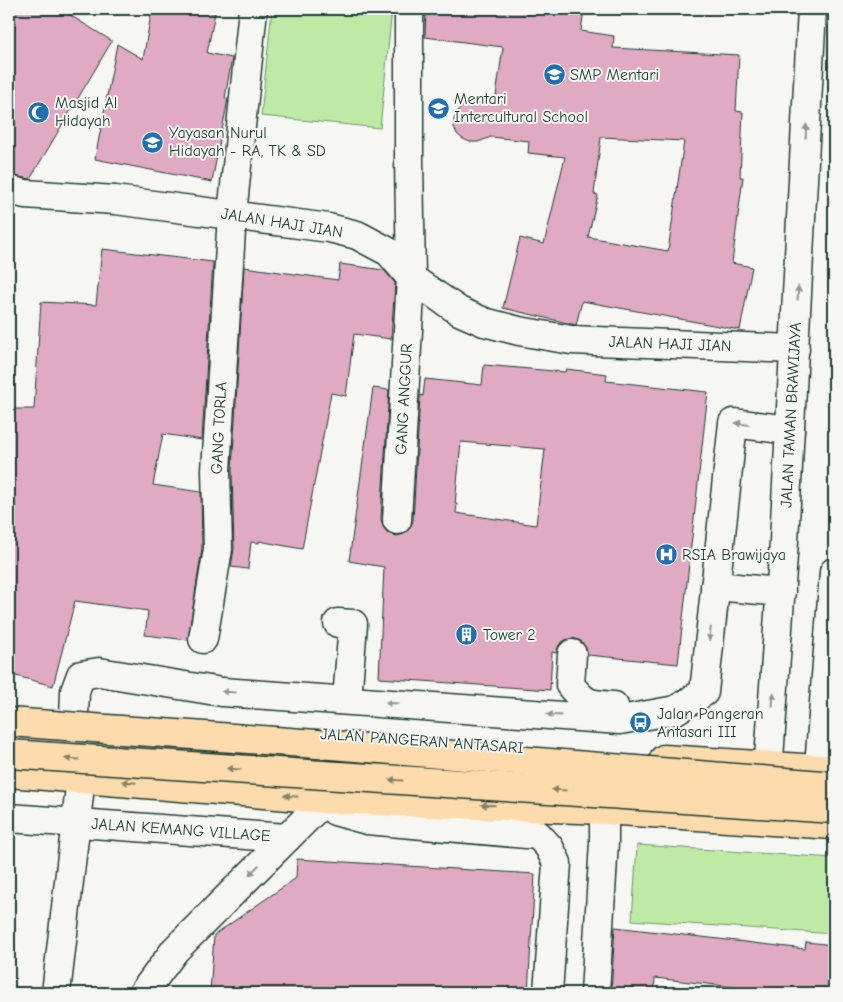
<svg xmlns="http://www.w3.org/2000/svg" width="843" height="1002" font-family="'Comic Neue',sans-serif">
<rect width="100%" height="100%" fill="#f6f6f2"/>
<filter id="ink" filterUnits="userSpaceOnUse"><feTurbulence type="fractalNoise" baseFrequency=".02" numOctaves="2"/><feDisplacementMap in="SourceGraphic" scale="10" xChannelSelector="R" yChannelSelector="G"/><feConvolveMatrix kernelMatrix="1 2 1 2 8 2 1 2 1" color-interpolation-filters="sRGB"/></filter>
<g filter="url(#ink)">
<g fill="#bfeaa6" stroke="#6f946d">
<polygon points="272,9 392,9 380,128 261,116"/>
<polygon points="637,845 834,858 834,934 632,920"/>
</g>
<g fill="#e0aac2" stroke="#1f3d34" fill-rule="evenodd">
<polygon points="9,9 60,9 112,41 30,179 9,175"/>
<polygon points="152,9 194,9 215,13 207,53 232,58 225,98 228,99 212,182 95,159 117,44 143,59"/>
<path d="M426,9H584L581,31L614,36L613,48L739,55L736,111L743,112L740,177H743L732,263L752,267L740,330L582,301L576,325L503,308L520,238L544,244L565,157L528,153L529,141L491,137L478,142H470L463,139L457,134L454,127V119L457,112L462,106L470,103H495L503,47L425,37ZM601,137L684,141L668,251L588,237L598,195L594,194Z"/>
<polygon points="102,249 213,262 202,440 163,434 153,485 201,492 202,548 188,640 145,635 148,611 75,601 53,686 9,674 9,409 34,409 41,302 96,305"/>
<polygon points="340,264 384,270 395,283 391,339 354,334 346,396 331,393 302,549 259,541 259,543 251,542 248,569 231,567 234,549 232,470 244,267 338,280"/>
<path d="M484,365L565,372L566,369L607,374L606,381L708,392L678,664L588,655L586,648L581,641L573,638L565,640L559,645L556,653L552,652L550,690L379,678L384,567L349,561L373,388L389,390L381,519L383,527L388,533L397,536L404,534L410,528L413,521L420,395L423,396L425,379L482,385ZM461,442L545,449L536,525L456,513L457,504H455Z"/>
<polygon points="297,859 535,874 528,993 210,993 214,935 296,878"/>
<polygon points="615,927 805,949 806,942 834,945 834,993 787,993 655,978 654,993 611,993"/>
</g>
<g fill="none" stroke-linecap="round" stroke-linejoin="round">
<defs>
<g id="minor">
<polyline points="9,190 25,194 115,200 329,228 357,235 389,252 411,278 459,311 484,322 519,331 571,340 795,349"/>
<polyline points="397,520 411,278 409,159 409,15 411,9"/>
<polyline points="715,586 781,592"/>
<polyline points="338,623 353,624 347,700"/>
<polyline points="203,639 218,549 216,470 232,215 253,9"/>
<path d="M572,654L570,685C586,705 589,704 614,706"/>
<polyline points="74,718 75,691 81,675 99,672 222,692 620,720 676,710 704,692 733,423 790,430"/>
<polyline points="767,788 784,541 812,9"/>
<polyline points="817,793 834,572"/>
<polyline points="9,818 287,838"/>
<polyline points="56,993 81,778"/>
<polyline points="143,993 175,950 326,799 335,811 367,820 538,835 549,847 557,863 548,993"/>
<polyline points="595,993 604,842 604,810"/>
</g>
<g id="major">
<polyline points="664,759 834,770"/>
<polyline points="9,773 326,799 604,810 834,825"/>
</g>
</defs>
<use href="#minor" stroke="#1f3d34" stroke-width="31"/>
<use href="#major" stroke="#1f3d34" stroke-width="31"/>
<use href="#minor" stroke="#f6f6f2" stroke-width="28"/>
<use href="#major" stroke="#fddbac" stroke-width="28"/>
<defs>
<g id="major-bridge">
<polyline points="9,722 331,745 834,786"/>
<polyline points="9,754 834,809"/>
</g>
</defs>
<use href="#major-bridge" stroke="#1f3d34" stroke-width="31" stroke-linecap="butt"/>
<use href="#major-bridge" stroke="#fddbac" stroke-width="28"/>
</g>
<defs><path id="oneway-solid" d="M-6-.8H1V-3.2L6.5 0L1 3.2V.8H-6Z" transform="scale(1.25)"/></defs>
<g fill="#8a9a93">
<use href="#oneway-solid" transform="translate(806 131) rotate(-87)"/>
<use href="#oneway-solid" transform="translate(798 293) rotate(-87)"/>
<use href="#oneway-solid" transform="translate(742 424) rotate(-172)"/>
<use href="#oneway-solid" transform="translate(710 634) rotate(96)"/>
<use href="#oneway-solid" transform="translate(229 692) rotate(-176)"/>
<use href="#oneway-solid" transform="translate(773 700) rotate(-86)"/>
<use href="#oneway-solid" transform="translate(392 703) rotate(-176)"/>
<use href="#oneway-solid" transform="translate(554 715) rotate(-176)"/>
<use href="#oneway-solid" transform="translate(254 870) rotate(135)"/>
</g>
<g fill="#83846a">
<use href="#oneway-solid" transform="translate(72 759) rotate(-176)"/>
<use href="#oneway-solid" transform="translate(234 769) rotate(-176)"/>
<use href="#oneway-solid" transform="translate(396 780) rotate(-176)"/>
<use href="#oneway-solid" transform="translate(129 782) rotate(-175)"/>
<use href="#oneway-solid" transform="translate(559 790) rotate(-176)"/>
<use href="#oneway-solid" transform="translate(291 796) rotate(-175)"/>
<use href="#oneway-solid" transform="translate(488 805) rotate(-178)"/>
</g>
</g>
<defs>
<symbol id="school-disc" viewBox="-11 -11 22 22"><circle r="9.5" fill="#1f6fb2" stroke="#f6f6f2"/><path d="M0-5L7-2L0 1L-7-2ZM-4 1L0 2.5L4 1V4Q0 6-4 4Z" fill="#fff"/></symbol>
<symbol id="mosque-disc" viewBox="-11 -11 22 22"><circle r="9.5" fill="#1f6fb2" stroke="#f6f6f2"/><path d="M3.5-4.9A6 6 0 1 0 3.5 4.9A5 5 0 1 1 3.5-4.9Z" fill="#fff"/></symbol>
<symbol id="hospital-disc" viewBox="-11 -11 22 22"><circle r="9.5" fill="#1f6fb2" stroke="#f6f6f2"/><path d="M-5-5h3v3.5h4V-5h3V5h-3V1.5h-4V5h-3Z" fill="#fff"/></symbol>
<symbol id="building-disc" viewBox="-11 -11 22 22"><circle r="9.5" fill="#1f6fb2" stroke="#f6f6f2"/><path d="M-4-6H4V6H1V3H-1V6H-4ZM-2.5-4.3h1.7v1.8h-1.7ZM.8-4.3h1.7v1.8H.8ZM-2.5-1h1.7V.8h-1.7ZM.8-1h1.7V.8H.8Z" fill="#fff"/></symbol>
<symbol id="bus-disc" viewBox="-11 -11 22 22"><circle r="9.5" fill="#1f6fb2" stroke="#f6f6f2"/><path d="M-5-6H5V4H4V6H2V4H-2V6H-4V4H-5ZM-3.5-4V0h7V-4ZM-3.5 1.2v1.5H-2V1.2ZM2 1.2v1.5H3.5V1.2Z" fill="#fff"/></symbol>
</defs>
<g fill-rule="evenodd">
<use href="#school-disc" x="542" y="62" width="25" height="25"/>
<use href="#school-disc" x="426" y="96" width="25" height="25"/>
<use href="#mosque-disc" x="26" y="100" width="25" height="25"/>
<use href="#school-disc" x="140" y="130" width="25" height="25"/>
<use href="#hospital-disc" x="654" y="542" width="25" height="25"/>
<use href="#building-disc" x="454" y="622" width="25" height="25"/>
<use href="#bus-disc" x="628" y="710" width="25" height="25"/>
</g>
<g text-anchor="middle" dominant-baseline="central" stroke-width="4" stroke-linejoin="round" paint-order="stroke">
<g font-size="16" fill="#1f3d34" stroke="#f6f6f2" text-anchor="start">
<text x="570" y="75">SMP Mentari</text>
<text x="454" y="99">Mentari<tspan x="454" dy="18">Intercultural School</tspan></text>
<text x="55" y="103">Masjid Al<tspan x="55" dy="18">Hidayah</tspan></text>
<text x="169" y="133">Yayasan Nurul<tspan x="169" dy="18">Hidayah - RA, TK &amp; SD</tspan></text>
<text x="682" y="555">RSIA Brawijaya</text>
<text x="483" y="635">Tower 2</text>
<text x="657" y="714">Jalan Pangeran<tspan x="657" dy="18">Antasari III</tspan></text>
</g>
<g font-size="16" fill="#1f3d34" stroke="#f6f6f2">
<text transform="translate(282 223) rotate(9)">JALAN HAJI JIAN</text>
<text transform="translate(670 344) rotate(2)">JALAN HAJI JIAN</text>
<text transform="translate(404 399) rotate(-87)">GANG ANGGUR</text>
<text transform="translate(791 415) rotate(-87)">JALAN TAMAN BRAWIJAYA</text>
<text transform="translate(219 428) rotate(-87)">GANG TORLA</text>
<text transform="translate(422 741) rotate(4)">JALAN PANGERAN ANTASARI</text>
<text transform="translate(181 830) rotate(4)">JALAN KEMANG VILLAGE</text>
</g>
</g>
<rect width="843" height="1002" fill="none" stroke="#f6f6f2" stroke-width="30"/>
<rect x="15" y="15" width="813" height="972" fill="none" stroke="#1f3d34" stroke-width="2" filter="url(#ink)"/>
</svg>
